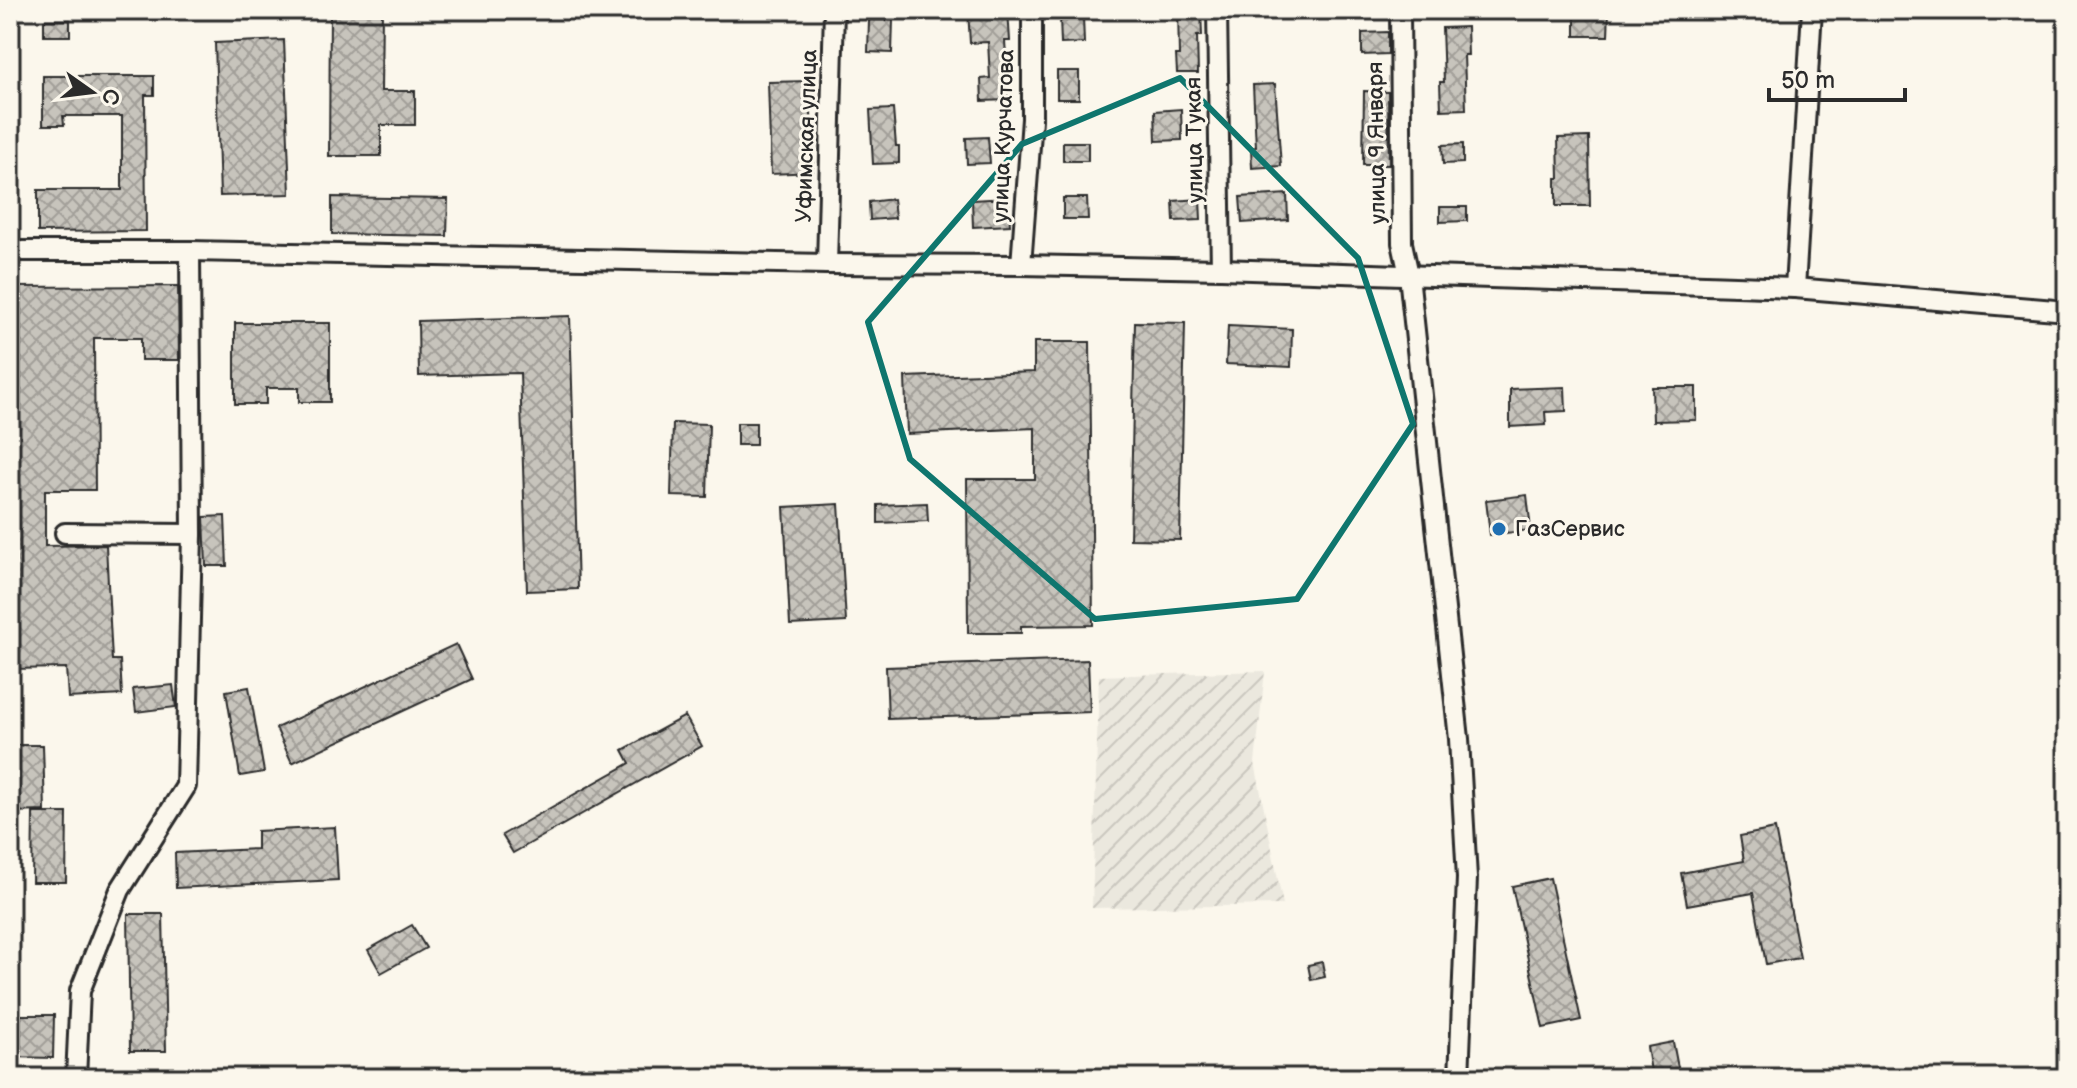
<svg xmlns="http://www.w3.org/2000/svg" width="2077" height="1088" font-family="'Balsamiq Sans',sans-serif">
<defs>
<pattern id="industrial-furrows" width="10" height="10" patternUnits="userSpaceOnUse" patternTransform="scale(2)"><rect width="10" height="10" fill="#ebe8de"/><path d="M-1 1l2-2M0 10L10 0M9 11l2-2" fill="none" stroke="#cac7bf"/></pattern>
<pattern id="building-cross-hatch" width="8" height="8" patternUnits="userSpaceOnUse" patternTransform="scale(2)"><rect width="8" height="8" fill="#c7c4bc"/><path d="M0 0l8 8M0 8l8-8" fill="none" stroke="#a29f99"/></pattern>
</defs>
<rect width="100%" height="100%" fill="#fbf7ec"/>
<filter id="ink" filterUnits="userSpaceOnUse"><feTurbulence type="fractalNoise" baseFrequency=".0125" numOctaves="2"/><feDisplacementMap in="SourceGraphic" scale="16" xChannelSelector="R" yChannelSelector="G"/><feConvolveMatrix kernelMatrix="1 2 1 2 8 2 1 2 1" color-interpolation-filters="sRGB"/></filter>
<g filter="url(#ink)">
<polygon fill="url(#industrial-furrows)" points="1265,671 1255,763 1283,905 1092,908 1099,676"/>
<g fill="url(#building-cross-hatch)" stroke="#2b2b2b" stroke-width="2">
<polygon points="330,10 382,10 381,91 415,91 415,125 381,125 381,156 329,156"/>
<polygon points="968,10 1008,10 1010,41 1005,41 1009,100 982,101 981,79 990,78 988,42 970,43"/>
<polygon points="1178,10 1201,10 1202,36 1197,36 1198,73 1177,73 1176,55 1179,55"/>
<polygon points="1575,10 1609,10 1608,36 1575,36"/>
<polygon points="1083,16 1084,43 1061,44 1060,17"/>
<rect x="44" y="20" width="26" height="16"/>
<polygon points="869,20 893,20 892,53 868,52"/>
<polygon points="1467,27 1468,55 1464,55 1466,109 1441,110 1440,82 1444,82 1442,28"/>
<polygon points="1388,32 1388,54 1362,55 1362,33"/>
<polygon points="284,40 290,194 220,196 215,43"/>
<rect x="1057" y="71" width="22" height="28"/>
<polygon points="43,76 154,76 154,95 145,95 146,231 38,232 38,190 122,190 122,116 63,116 64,125 43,125"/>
<polygon points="810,81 813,172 771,174 768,82"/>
<polygon points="1275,84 1281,166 1252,168 1251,148 1256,147 1253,85"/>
<polygon points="1364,91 1388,92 1389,165 1363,165"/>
<polygon points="893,109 896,146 899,146 899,163 873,164 870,110"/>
<polygon points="1181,109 1182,140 1156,141 1155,111"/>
<polygon points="988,137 990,163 967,164 966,138"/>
<polygon points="1589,137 1590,206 1556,206 1556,178 1559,178 1558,138"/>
<rect x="1063" y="142" width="25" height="19"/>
<polygon points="1463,144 1463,163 1443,164 1442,145"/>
<polygon points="1287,194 1288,220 1242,223 1240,197"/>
<polygon points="332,197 448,199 447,236 332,234"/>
<polygon points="1008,198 1010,225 973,227 972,200"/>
<polygon points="1063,198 1087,198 1088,219 1063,219"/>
<polygon points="893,199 895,218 870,220 869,202"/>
<polygon points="1200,199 1201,220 1174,221 1173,201"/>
<polygon points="1440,207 1467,207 1467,221 1440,222"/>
<polygon points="178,286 179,360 141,360 141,338 94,338 95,490 45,490 45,546 106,545 112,660 120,660 122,695 68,698 66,668 10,669 10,287"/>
<polygon points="570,316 578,589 527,591 520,373 419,376 418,321"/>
<polygon points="1135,322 1185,323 1180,540 1130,539"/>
<polygon points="235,323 330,323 330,402 299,402 299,388 266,388 266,404 235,404"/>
<polygon points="1228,326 1292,329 1291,367 1226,364"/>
<polygon points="1034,342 1090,342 1093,625 1021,626 1021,633 968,633 967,479 1035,479 1035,428 907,434 905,377 1034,372"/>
<polygon points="1565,387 1566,411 1545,412 1546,425 1510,427 1510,389"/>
<polygon points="1652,387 1696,387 1696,420 1653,421"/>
<polygon points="673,423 709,424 707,497 671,496"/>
<rect x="737" y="423" width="19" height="22"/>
<polygon points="1527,495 1531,530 1490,535 1486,500"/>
<polygon points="927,503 928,521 878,523 878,505"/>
<polygon points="839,504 846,622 790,625 784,507"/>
<polygon points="225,516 227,566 206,566 204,517"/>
<polygon points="456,644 472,679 292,763 276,728"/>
<polygon points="1088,660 1090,712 888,719 886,667"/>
<polygon points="173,685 176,707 136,712 133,689"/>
<polygon points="249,687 264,772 240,776 226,691"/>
<polygon points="685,716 702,746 513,853 502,835 630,763 623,750"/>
<polygon points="10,745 43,745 45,811 10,812"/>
<polygon points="33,813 67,813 66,882 32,882"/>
<polygon points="335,827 338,880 176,888 175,853 257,849 257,831"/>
<polygon points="1775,829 1800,958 1766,964 1753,893 1687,905 1681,873 1744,861 1740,836"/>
<polygon points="1550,878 1581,1020 1543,1028 1512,886"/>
<polygon points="128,914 163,914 166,1051 130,1051"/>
<polygon points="412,925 426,948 381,973 368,950"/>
<polygon points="1322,962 1325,977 1311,980 1308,965"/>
<polygon points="10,1015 54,1015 53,1058 10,1057"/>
<polygon points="1673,1042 1680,1078 1652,1078 1647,1047"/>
</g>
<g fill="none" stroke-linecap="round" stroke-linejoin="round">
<defs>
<g id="street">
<polyline points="1217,10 1221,269"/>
<polyline points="1400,10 1402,243 1409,275 1459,739 1467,878 1459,1078"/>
<polyline points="10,251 190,251 827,264 1021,265 1221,269 1795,288 2067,311"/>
<polyline points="827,264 834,10"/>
<polyline points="1021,265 1032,119 1032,10"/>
<polyline points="1795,288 1812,10"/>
<polyline points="65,533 192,534 190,251"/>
<polyline points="76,1078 80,991 120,890 186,786 192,534"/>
</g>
</defs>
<use href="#street" stroke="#2b2b2b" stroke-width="24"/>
<use href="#street" stroke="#fbf7ec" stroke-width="18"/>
</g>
</g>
<path fill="none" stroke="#0f766e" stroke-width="6" stroke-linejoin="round" d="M1180,78L1358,258L1413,424L1297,599L1095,619L910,459L868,322L1022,144Z"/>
<circle fill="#1f6fb2" stroke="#fbf7ec" stroke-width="3" cx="1499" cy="529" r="8"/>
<g text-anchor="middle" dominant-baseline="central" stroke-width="6" stroke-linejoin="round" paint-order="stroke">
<g font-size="22" fill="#2b2b2b" stroke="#fbf7ec">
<text transform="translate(807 136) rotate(-88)">Уфимская улица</text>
<text transform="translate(1004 136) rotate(-88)">улица Курчатова</text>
<text transform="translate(1195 140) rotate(-91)">улица Тукая</text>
<text transform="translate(1377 143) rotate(-91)">улица 9 Января</text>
</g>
<g font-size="22" fill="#2b2b2b" stroke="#fbf7ec" text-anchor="start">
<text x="1515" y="529">ГазСервис</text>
</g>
</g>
<rect width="2077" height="1088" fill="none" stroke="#fbf7ec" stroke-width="40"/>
<rect x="20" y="20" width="2037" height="1048" fill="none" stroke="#2b2b2b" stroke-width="3" filter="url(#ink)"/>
<g transform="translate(92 92) rotate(104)" stroke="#fbf7ec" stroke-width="6" paint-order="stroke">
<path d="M0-6L14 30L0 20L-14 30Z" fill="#2b2b2b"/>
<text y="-12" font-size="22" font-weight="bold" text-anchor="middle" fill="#2b2b2b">С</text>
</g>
<path d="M1769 88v12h136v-12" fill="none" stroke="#2b2b2b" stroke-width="4"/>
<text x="1781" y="88" font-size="24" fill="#2b2b2b" stroke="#fbf7ec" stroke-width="6" paint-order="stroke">50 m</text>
</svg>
